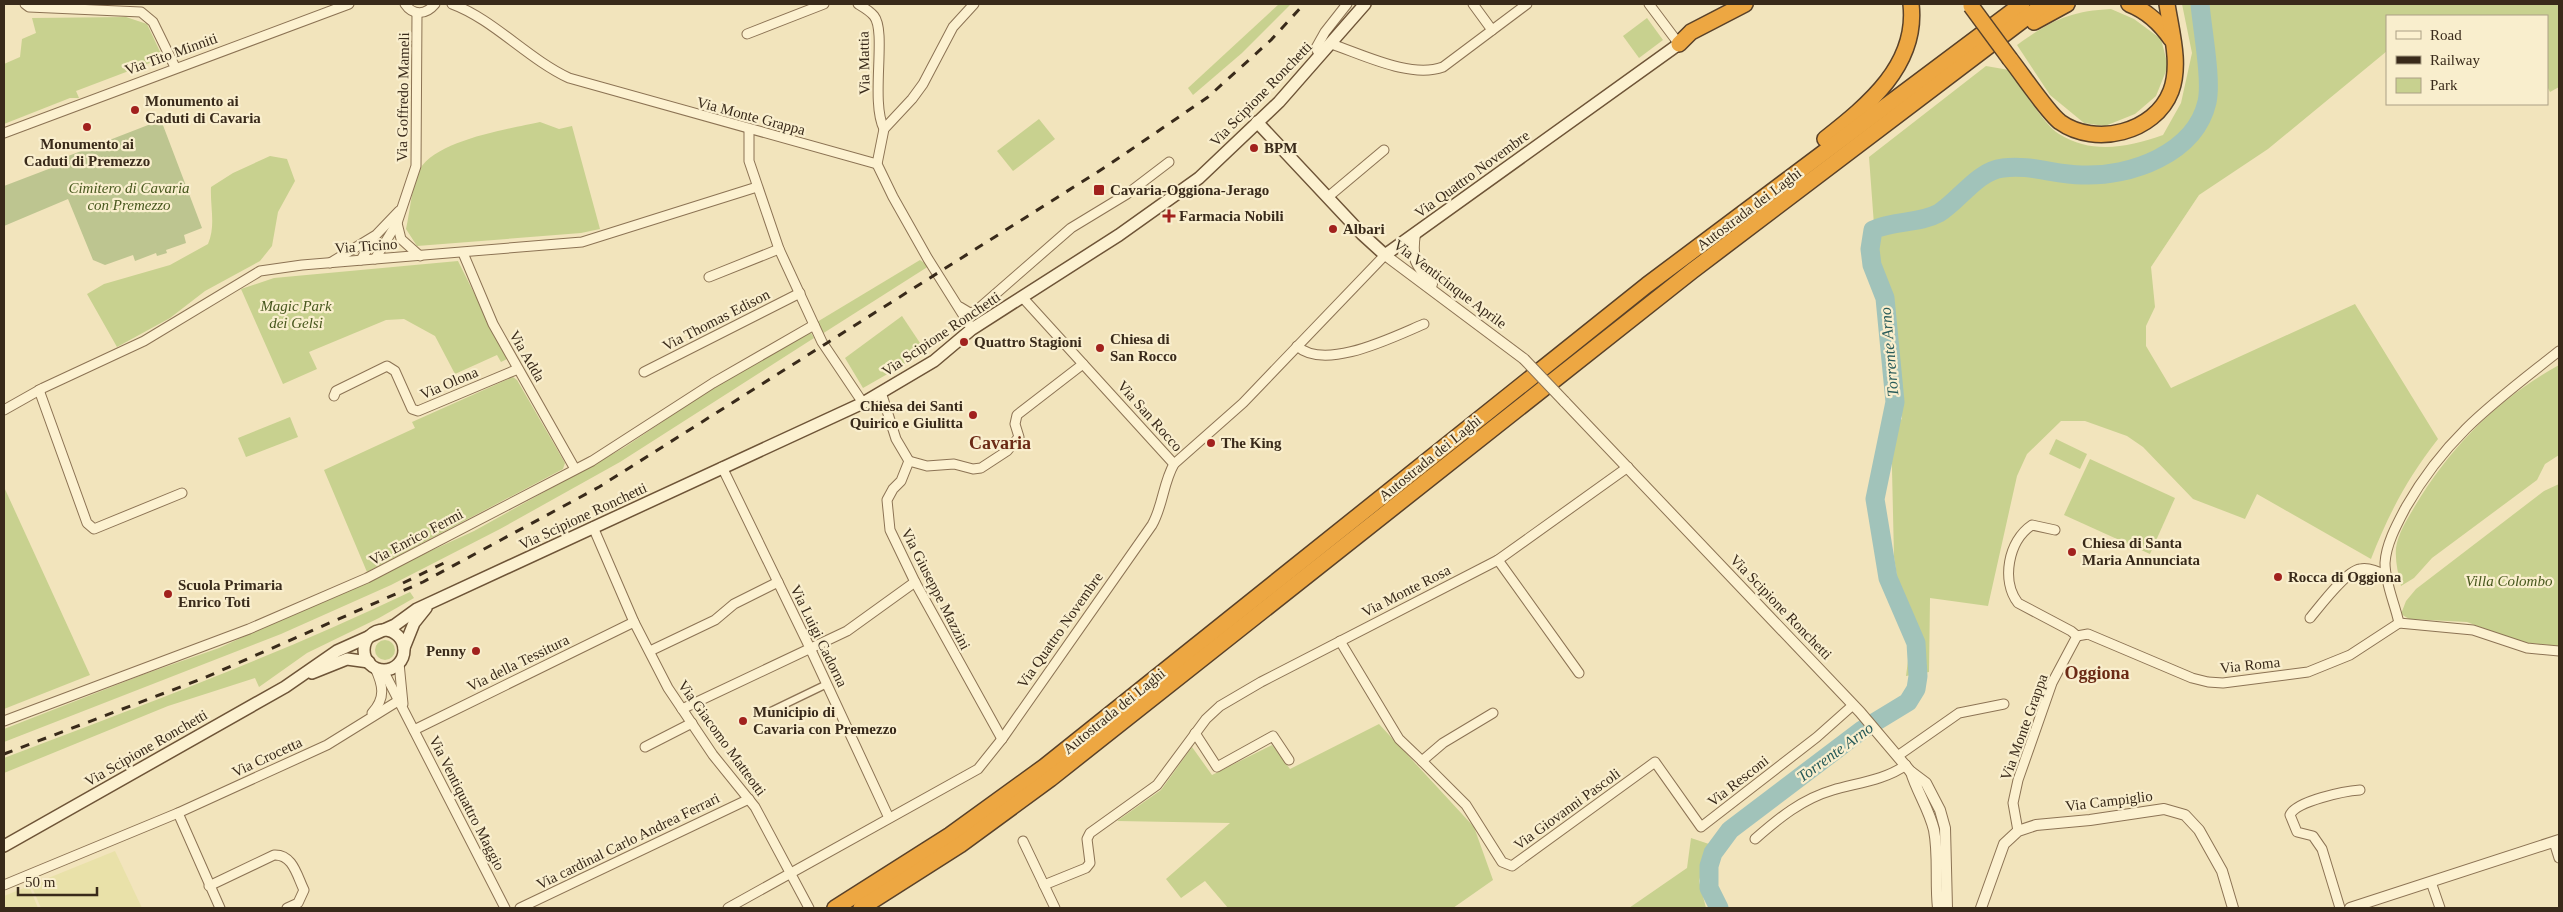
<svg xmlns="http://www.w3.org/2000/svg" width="2563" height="912" font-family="Georgia,serif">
<rect width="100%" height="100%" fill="#f2e4bc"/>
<g fill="#e9e1a9">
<polygon points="115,851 142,908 41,908 31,885"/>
<polygon points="29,886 38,908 4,908 4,896"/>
</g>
<g fill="#c8d18f">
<polygon points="1279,4 1291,4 1242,53 1193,95 1188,88"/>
<path d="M2182,4H2559V87L2550,92L2547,86V16H2387V51L2268,149L2199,195L2151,267L2155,307L2146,326V346L2171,388L2355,304L2438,439C2408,477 2388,515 2371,559L2257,494L2245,519L2193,499L2143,447L2127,436L2085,421H2061L2027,454L2017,476L1988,606L1930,598L1929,672L1906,676L1909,653L1894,557L1891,426L1902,419L1883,282L1876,252L1869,157L1986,66L2009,70C2021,86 2043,124 2059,134C2093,155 2128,147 2163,135L2181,103L2192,53Z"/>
<path d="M2111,9L2134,19L2161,39L2168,66L2156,96L2135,114L2105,126L2084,123L2050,95L2017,45C2050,21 2070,11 2111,9Z"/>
<polygon points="126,17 147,24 163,58 76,91 79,98 70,98 4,124 4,64 20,57 22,39 36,33 32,18"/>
<polygon points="1647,18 1663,40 1639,58 1623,36"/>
<polygon points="1039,119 1055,139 1013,171 997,151"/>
<path d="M540,122L559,129L572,126L600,229L581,233L417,246L406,229C410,213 412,183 420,169C437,140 508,129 540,122Z"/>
<path d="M270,156L287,159L295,181L278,212L272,246L260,261L205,291L170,318L117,347L87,294L104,284L170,265L208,244C216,226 210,207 211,187L233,173Z"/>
<polygon points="920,260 929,266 822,334 817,322"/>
<polygon points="458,261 507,359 501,362 497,355 455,374 435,336 404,319 386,320 309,352 317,369 283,384 241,289 274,278"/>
<polygon points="902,316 926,352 863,388 845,358"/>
<polygon points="810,331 814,338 620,462 500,529 391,585 281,634 4,742 4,729 142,675 219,648 474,531 625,447 711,389"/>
<path d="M2559,365V455L2545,464L2537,480L2432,558L2414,578L2401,586C2398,573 2395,561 2396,548C2398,533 2408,518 2415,506C2450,447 2499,398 2559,365Z"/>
<polygon points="513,377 517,380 565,463 563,469 367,572 324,470 415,428 412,422"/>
<polygon points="290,417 298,437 246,457 238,438"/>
<polygon points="2056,439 2087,454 2080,469 2049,454"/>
<polygon points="2090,459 2175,498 2150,554 2064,515"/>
<polygon points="2559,484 2559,646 2520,642 2467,622 2409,619 2401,614 2406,601 2416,589 2544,491"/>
<polygon points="4,487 90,675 4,709"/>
<path d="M410,592L414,598L379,618L307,653L259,687L255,678L168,706L4,773V758C141,706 278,655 410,592Z"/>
<circle cx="385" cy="650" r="10"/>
<polygon points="1379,724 1474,827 1493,880 1453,908 1228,908 1205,881 1181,898 1166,879 1230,823 1117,821 1161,790 1192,747 1212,775 1272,745 1290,769"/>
<polygon points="1691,838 1709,844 1699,881 1706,908 1629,908 1687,868"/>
</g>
<polygon fill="#bdc590" points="161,120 202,228 184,235 186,243 166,250 167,253 157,256 156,253 135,261 133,255 105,265 93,260 68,199 4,226 4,186 59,165 58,160"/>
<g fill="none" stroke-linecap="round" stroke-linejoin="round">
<path stroke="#a1c3ba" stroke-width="19" d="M1719,908L1709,888V866L1713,853L1730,830L1862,730L1908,702L1916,689L1918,676L1916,643L1888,578L1875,499L1895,402L1885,298L1872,265L1870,249L1873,230C1894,220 1919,224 1939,213C1960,200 1977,171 2003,168C2029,164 2056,175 2082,175C2130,177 2195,154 2207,102C2212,80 2202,28 2200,4"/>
<defs>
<polyline id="pedestrian" points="769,712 827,684"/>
<g id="minor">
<polyline points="25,4 29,7 141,12 153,22 175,67"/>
<path d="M405,4C413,16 426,15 435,4"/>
<path d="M452,4C493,19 528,59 569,78L877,164"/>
<path d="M858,4C863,7 870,11 874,16C887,32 870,101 884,129"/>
<polyline points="1473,4 1492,30"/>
<polyline points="1649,4 1679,44"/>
<polyline points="747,34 824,4"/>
<path d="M1331,44C1362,54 1410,79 1443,67L1527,4"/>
<polyline points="1320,56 1316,48 1325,32 1347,4"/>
<polyline points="749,129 749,161 779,249 822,342 863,403"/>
<polyline points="4,133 349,4"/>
<polyline points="1328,197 1384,150"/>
<polyline points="397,223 401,239 420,256"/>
<polyline points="463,253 493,324 575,469"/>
<polyline points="375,259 397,223 416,166 417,13"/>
<polyline points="361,260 374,237"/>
<polyline points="330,263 376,235 399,211"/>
<polyline points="709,277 779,249"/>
<polyline points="1023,298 1174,464"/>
<polyline points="960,307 970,313 976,311 1071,228 1127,194 1169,162"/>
<polyline points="972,329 928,259 893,197 877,164 884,129 912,99 923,84 953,27 974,4"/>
<path d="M1297,346C1325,372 1395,336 1424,324"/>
<polyline points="644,372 800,293"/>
<polyline points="39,390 87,523 94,529 182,493"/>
<polyline points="881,392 896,439 909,461 901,481 893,489 887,500 890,530 915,582 1002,739"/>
<polyline points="334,396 336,391 387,366 395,371 412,409 418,411 518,369"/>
<polyline points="4,410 43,388 144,341 260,271 302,265 582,242 757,187"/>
<polyline points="909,461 927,466 954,464 973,469 981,468 1007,451 1019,437 1015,424 1017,415 1083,364"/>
<polyline points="722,467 810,648 889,818"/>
<polyline points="593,527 634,622 668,688 713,755 755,807 809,908"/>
<path d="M2055,530L2032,525C2008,541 2001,581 2018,603L2071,631L2077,636"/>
<polyline points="1498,560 1579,673"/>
<path d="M2310,618C2320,606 2346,571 2360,569C2369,567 2379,572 2387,576"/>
<path d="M2399,623C2395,604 2385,583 2385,563C2386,544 2397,524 2406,507C2448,434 2495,402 2559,351"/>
<polyline points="2077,636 2088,634 2192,678 2208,682 2223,683 2308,672 2350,655 2399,623 2473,630 2527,648 2559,651"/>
<polyline points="1340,641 1399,739 1422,761 1443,743 1493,713"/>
<polyline points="650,651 715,620 734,604 778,582"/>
<polyline points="399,663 403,704"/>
<polyline points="383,670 505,908"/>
<polyline points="682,709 847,631 915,582"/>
<path d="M372,713C386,698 383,685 375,668"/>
<polyline points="4,721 249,629 367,578 592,461 713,383 814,325"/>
<polyline points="414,730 634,622"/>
<polyline points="1195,733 1217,767 1273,736 1289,760"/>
<polyline points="645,747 692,723"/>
<polyline points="1899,755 1959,713 2004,704"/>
<polyline points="1422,761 1466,805 1502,862 1512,866 1655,762 1701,827 1817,737 1853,705"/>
<polyline points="178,813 220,908"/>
<polyline points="2018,831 2013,803 2018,780 2052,683 2077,636"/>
<path d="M1755,839C1779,818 1802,799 1833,790C1857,783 1885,780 1906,765"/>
<polyline points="1023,841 1055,908"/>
<polyline points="2554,842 2559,858"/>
<polyline points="2431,882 2440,908"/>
<polyline points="4,885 178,813 327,745 398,701"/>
<polyline points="1044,885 1086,868 1090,863 1087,839 1090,833 1157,785 1206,719 1220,706 1261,682 1498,560 1628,467"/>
<path d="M209,886L274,855C293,854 297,876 304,890L298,903L287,908"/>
<polyline points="520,908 749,799"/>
<path d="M728,908L978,769L1002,739L1152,525C1163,506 1163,483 1174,464L1243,403L1385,255"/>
<path d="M2340,908L2322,849L2313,836L2297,832L2290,815C2296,801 2345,791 2360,790"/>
</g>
<g id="tertiary">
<path d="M1415,234C1411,259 1416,265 1432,284"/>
<polyline points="1385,255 1524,359"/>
<polyline points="1564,401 1860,712 1910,771 1926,783 1940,810 1945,828 1947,908"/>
<path d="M1911,772C1917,792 1929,809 1934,830C1939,856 1935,882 1938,908"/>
<polyline points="1981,908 2004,844 2018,831 2036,825 2090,820 2164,809 2185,815 2199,830 2222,871 2233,908"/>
<polyline points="2350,908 2559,840"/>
</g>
<g id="secondary">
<polyline points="1257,122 1362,234 1385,255 1679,44"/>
<circle cx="384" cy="650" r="20"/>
<polyline points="404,648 414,623 426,608"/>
<polyline points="312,673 347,659 369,662"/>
<polyline points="4,846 285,687 337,651 395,625 417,609 863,403 934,361 972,329 1119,235 1199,178 1279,102 1365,4"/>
</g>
<g id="motorway">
<path d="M2129,4C2147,11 2160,23 2171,39"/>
<polyline points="2034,22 2067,4"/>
<polyline points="1679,44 1691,32 1745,4"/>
<path d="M2010,59C2022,74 2047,112 2060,122C2095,147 2155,133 2171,91C2181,64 2171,31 2167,4"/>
<path d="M1825,139C1868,105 1918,65 1911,4"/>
<polyline points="835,908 950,835 1044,767 1647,285 2022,4"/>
<polyline points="861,908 960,845 1050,779 1692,271 2044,4"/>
</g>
</defs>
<use href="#pedestrian" stroke="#8c7354" stroke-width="9"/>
<use href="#minor" stroke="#8c7354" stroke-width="11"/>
<use href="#tertiary" stroke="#8c7354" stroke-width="12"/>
<use href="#secondary" stroke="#6e5437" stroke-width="14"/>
<use href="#motorway" stroke="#594129" stroke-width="18"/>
<use href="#pedestrian" stroke="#fcf1d0" stroke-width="6"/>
<use href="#minor" stroke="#fcf1d0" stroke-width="9"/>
<use href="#tertiary" stroke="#fcf1d0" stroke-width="10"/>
<use href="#secondary" stroke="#fcf1d0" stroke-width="11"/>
<use href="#motorway" stroke="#eda742" stroke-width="15"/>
<g stroke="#392a1a" stroke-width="3" stroke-dasharray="9 9" stroke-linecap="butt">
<polyline points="403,583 446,562"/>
<polyline points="4,754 204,678 423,582 599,487 1107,166 1208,97 1271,40 1304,4"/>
</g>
<defs>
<polyline id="tertiary-bridge" points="1524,359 1564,401"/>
<polyline id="motorway-bridge" points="1971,6 2010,59"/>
</defs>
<use href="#tertiary-bridge" stroke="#8c7354" stroke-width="12" stroke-linecap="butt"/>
<use href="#motorway-bridge" stroke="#594129" stroke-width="18" stroke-linecap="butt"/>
<use href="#tertiary-bridge" stroke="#fcf1d0" stroke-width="10"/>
<use href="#motorway-bridge" stroke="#eda742" stroke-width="15"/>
</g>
<g fill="#a1211d" stroke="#f9eecd" stroke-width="2">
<circle cx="135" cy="110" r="5"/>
<circle cx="87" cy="127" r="5"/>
<circle cx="1254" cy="148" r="5"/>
<rect x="1093" y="184" width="12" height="12" rx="2.5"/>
<path d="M1166.5 208.5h5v5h5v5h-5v5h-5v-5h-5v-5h5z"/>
<circle cx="1333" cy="229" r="5"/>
<circle cx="964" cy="342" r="5"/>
<circle cx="1100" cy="348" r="5"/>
<circle cx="973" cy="415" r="5"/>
<circle cx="1211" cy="443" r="5"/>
<circle cx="2072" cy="552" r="5"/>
<circle cx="2278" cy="577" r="5"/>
<circle cx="168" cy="594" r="5"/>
<circle cx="476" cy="651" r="5"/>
<circle cx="743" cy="721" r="5"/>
</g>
<g text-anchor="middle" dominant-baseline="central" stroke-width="4.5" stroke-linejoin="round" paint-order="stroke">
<g font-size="15" fill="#392a1a" stroke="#f9eecd">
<text transform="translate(171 54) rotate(-20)">Via Tito Minniti</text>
<text transform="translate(864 63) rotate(-91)">Via Mattia</text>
<text transform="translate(1261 94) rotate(-46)">Via Scipione Ronchetti</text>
<text transform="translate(403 97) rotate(-89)">Via Goffredo Mameli</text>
<text transform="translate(751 116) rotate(15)">Via Monte Grappa</text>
<text transform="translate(1472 174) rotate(-36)">Via Quattro Novembre</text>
<text transform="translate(1749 209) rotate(-37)">Autostrada dei Laghi</text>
<text transform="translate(366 246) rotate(-4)">Via Ticino</text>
<text transform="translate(1450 284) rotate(37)">Via Venticinque Aprile</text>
<text transform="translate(716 320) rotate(-27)">Via Thomas Edison</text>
<text transform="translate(941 334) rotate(-34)">Via Scipione Ronchetti</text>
<text transform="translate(527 356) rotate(60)">Via Adda</text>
<text transform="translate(449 383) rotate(-23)">Via Olona</text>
<text transform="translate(1150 416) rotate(48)">Via San Rocco</text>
<text transform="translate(1430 458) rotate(-39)">Autostrada dei Laghi</text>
<text transform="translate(583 516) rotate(-25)">Via Scipione Ronchetti</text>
<text transform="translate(416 537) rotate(-28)">Via Enrico Fermi</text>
<text transform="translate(936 589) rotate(63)">Via Giuseppe Mazzini</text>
<text transform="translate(1406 591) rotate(-27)">Via Monte Rosa</text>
<text transform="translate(1781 607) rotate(46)">Via Scipione Ronchetti</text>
<text transform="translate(1060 630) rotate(-55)">Via Quattro Novembre</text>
<text transform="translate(819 636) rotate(64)">Via Luigi Cadorna</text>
<text transform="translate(518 663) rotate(-26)">Via della Tessitura</text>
<text transform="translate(2250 665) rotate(-6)">Via Roma</text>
<text transform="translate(1114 711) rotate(-39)">Autostrada dei Laghi</text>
<text transform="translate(2024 727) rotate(-70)">Via Monte Grappa</text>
<text transform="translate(722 738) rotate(54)">Via Giacomo Matteotti</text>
<text transform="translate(146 748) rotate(-30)">Via Scipione Ronchetti</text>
<text transform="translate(267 757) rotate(-25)">Via Crocetta</text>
<text transform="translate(1738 781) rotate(-38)">Via Resconi</text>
<text transform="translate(2109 801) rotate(-7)">Via Campiglio</text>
<text transform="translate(467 803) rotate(63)">Via Ventiquattro Maggio</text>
<text transform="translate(1567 809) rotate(-36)">Via Giovanni Pascoli</text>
<text transform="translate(628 841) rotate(-26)">Via cardinal Carlo Andrea Ferrari</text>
</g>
<g font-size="15" font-weight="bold" fill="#392a1a" stroke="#f9eecd" text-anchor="start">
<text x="145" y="101">Monumento ai<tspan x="145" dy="17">Caduti di Cavaria</tspan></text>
<text x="87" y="144" text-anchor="middle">Monumento ai<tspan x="87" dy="17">Caduti di Premezzo</tspan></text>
<text x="1264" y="148">BPM</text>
<text x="1110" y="190">Cavaria-Oggiona-Jerago</text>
<text x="1179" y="216">Farmacia Nobili</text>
<text x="1343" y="229">Albari</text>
<text x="1110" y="339">Chiesa di<tspan x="1110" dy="17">San Rocco</tspan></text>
<text x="974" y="342">Quattro Stagioni</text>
<text x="963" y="406" text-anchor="end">Chiesa dei Santi<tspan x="963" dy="17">Quirico e Giulitta</tspan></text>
<text x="1221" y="443">The King</text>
<text x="2082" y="543">Chiesa di Santa<tspan x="2082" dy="17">Maria Annunciata</tspan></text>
<text x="2288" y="577">Rocca di Oggiona</text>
<text x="178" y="585">Scuola Primaria<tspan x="178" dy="17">Enrico Toti</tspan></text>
<text x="466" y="651" text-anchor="end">Penny</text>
<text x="753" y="712">Municipio di<tspan x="753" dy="17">Cavaria con Premezzo</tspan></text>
</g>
<g font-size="15" font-style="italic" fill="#48581e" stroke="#f9eecd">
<text x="129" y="188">Cimitero di Cavaria<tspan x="129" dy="17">con Premezzo</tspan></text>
<text x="296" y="306">Magic Park<tspan x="296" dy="17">dei Gelsi</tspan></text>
<text x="2509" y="581">Villa Colombo</text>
</g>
<g font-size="16" font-style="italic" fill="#285b59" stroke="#f9eecd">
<text transform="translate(1889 352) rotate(-95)">Torrente Arno</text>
<text transform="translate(1835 752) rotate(-36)">Torrente Arno</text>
</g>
<g font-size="18" font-weight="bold" fill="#6b2a15" stroke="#f9eecd">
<text x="1000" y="443">Cavaria</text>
<text x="2097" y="673">Oggiona</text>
</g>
</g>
<rect width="2563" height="912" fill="none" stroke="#392a1a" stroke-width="10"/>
<rect x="2386" y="15" width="162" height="90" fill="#f9eecd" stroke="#aca085"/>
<rect x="2396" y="31" width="25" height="8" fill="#fcf1d0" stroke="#aca085"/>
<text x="2430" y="40" font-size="15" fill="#392a1a">Road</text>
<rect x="2396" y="56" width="25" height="8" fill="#392a1a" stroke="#aca085"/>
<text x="2430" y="65" font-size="15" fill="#392a1a">Railway</text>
<rect x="2396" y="78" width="25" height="15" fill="#c8d18f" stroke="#aca085"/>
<text x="2430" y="90" font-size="15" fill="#392a1a">Park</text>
<path d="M18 887v8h79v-8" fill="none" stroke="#392a1a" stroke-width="2.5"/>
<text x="25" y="887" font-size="15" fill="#392a1a" stroke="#f9eecd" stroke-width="4" paint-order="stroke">50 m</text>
</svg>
